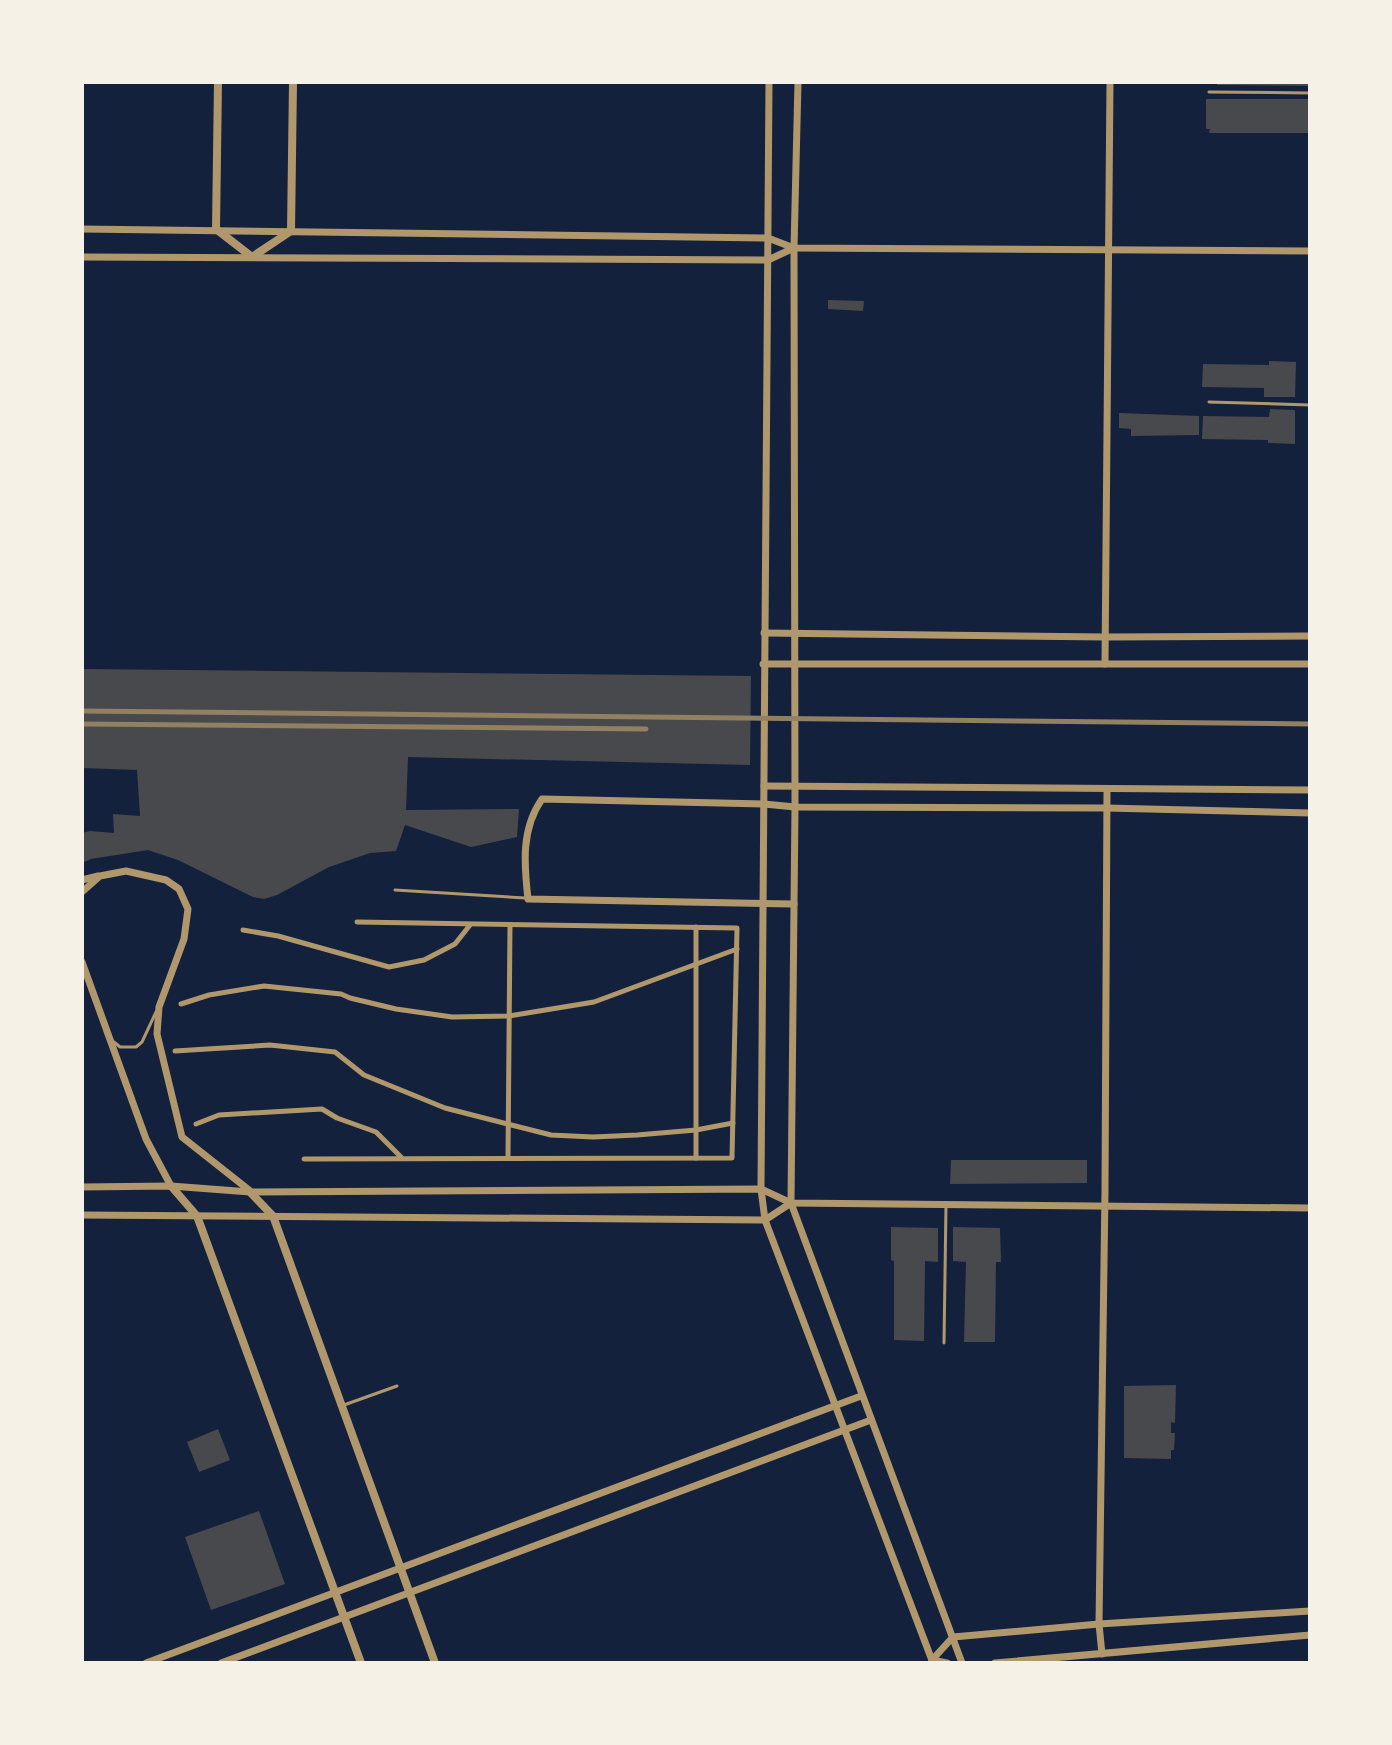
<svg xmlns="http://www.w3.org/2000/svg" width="1392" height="1745" font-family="'Exo 2',sans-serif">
<rect width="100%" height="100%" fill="#14213d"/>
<g fill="#48494c">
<polygon points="1217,82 1310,82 1310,86 1217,85"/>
<polygon points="1206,99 1308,99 1308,133 1209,133 1210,129 1206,129"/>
<polygon points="828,300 864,301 863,311 828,309"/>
<polygon points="1269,361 1296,362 1295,397 1264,397 1264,388 1202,387 1203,364 1269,365"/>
<polygon points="1270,409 1295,410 1295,444 1268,443 1268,440 1202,439 1203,416 1269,417"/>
<polygon points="1119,413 1199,416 1199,435 1131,436 1131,429 1119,428"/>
<polygon points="82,669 751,676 750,765 408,757 406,810 519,809 517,837 471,847 405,825 396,851 370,853 329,867 277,895 264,899 253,897 178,860 148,850 91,859 82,863 82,833 90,831 114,833 113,814 140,816 137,770 82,768"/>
<polygon points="951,1160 1087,1160 1087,1183 950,1184"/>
<polygon points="891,1227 938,1228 938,1262 925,1261 924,1341 894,1340 894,1261 891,1260"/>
<polygon points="953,1227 1000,1228 1001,1262 996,1262 995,1342 964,1342 966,1262 953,1261"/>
<polygon points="1176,1385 1175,1423 1171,1422 1171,1433 1175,1433 1174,1450 1171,1450 1171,1459 1124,1458 1124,1386"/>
<polygon points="218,1429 230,1460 199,1472 187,1442"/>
<polygon points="259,1511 285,1584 211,1610 185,1537"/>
</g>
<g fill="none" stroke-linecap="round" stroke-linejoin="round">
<g stroke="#b1986c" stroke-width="3">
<polyline points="1209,92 1310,93"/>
<polyline points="1209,402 1310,405"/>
<polyline points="395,890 525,898"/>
<polyline points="114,1042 120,1047 136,1047 142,1042 156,1012"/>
<polyline points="944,1343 946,1205"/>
<polyline points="344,1405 397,1386"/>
</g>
<g stroke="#b1986c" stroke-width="5">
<polyline points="243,930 278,936 389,967 424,960 455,944 470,925"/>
<polyline points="181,1004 209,995 264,986 341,994 350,998 396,1009 452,1017 509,1016 594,1002 737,949"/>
<polyline points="175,1051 270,1045 335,1052 364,1075 445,1108 551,1135 593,1137 637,1135 696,1130 733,1123"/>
<polyline points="196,1124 219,1115 322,1109 337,1118 376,1132 401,1157"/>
<polyline points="508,1157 510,925"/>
<polyline points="696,1158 696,927"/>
<polyline points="304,1159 732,1158 737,928 357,922"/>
</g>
<g stroke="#b1986c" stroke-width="7">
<polyline points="769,82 761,1189 765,1220 933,1663"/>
<polyline points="798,82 794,248 795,807 791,1203 962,1663"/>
<polyline points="82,229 768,238 794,248 1310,251"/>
<polyline points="82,257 768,260 794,248"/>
<polyline points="764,633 1105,637 1310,636"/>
<polyline points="763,664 1310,664"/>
<polyline points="1105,664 1110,82"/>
<polyline points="764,786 1310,790"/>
<polyline points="82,880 98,876"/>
<polyline points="82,892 100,876 126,871 166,880 179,889 188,909 184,939 159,1007 157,1034 182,1137 249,1190"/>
<path d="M794,904L528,899C524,864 521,829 542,799L764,804L795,807L1106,808L1310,813"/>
<polyline points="82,962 146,1139 171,1186"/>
<polyline points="82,1187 171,1186 250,1192 761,1189 791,1203 1310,1208"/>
<polyline points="82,1215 765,1220 791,1203"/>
<polyline points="1102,1654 1099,1624 1105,1191 1107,789"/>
<polyline points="932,1660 953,1637 1099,1624 1310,1611"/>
<polyline points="932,1660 947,1663"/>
<polyline points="146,1663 861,1396"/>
<polyline points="221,1663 871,1420"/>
<polyline points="995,1663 1310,1635"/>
</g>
<g stroke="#b1986c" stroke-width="8">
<polyline points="218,82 216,229 252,257 291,231 293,82"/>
<polyline points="171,1186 197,1216 361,1663"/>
<polyline points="250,1192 273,1216 435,1663"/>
</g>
<g stroke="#918062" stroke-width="5">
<polyline points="82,711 1310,724"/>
<polyline points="82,724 646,729"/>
</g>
</g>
<rect width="1392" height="1745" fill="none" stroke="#f6f1e7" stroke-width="168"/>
</svg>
